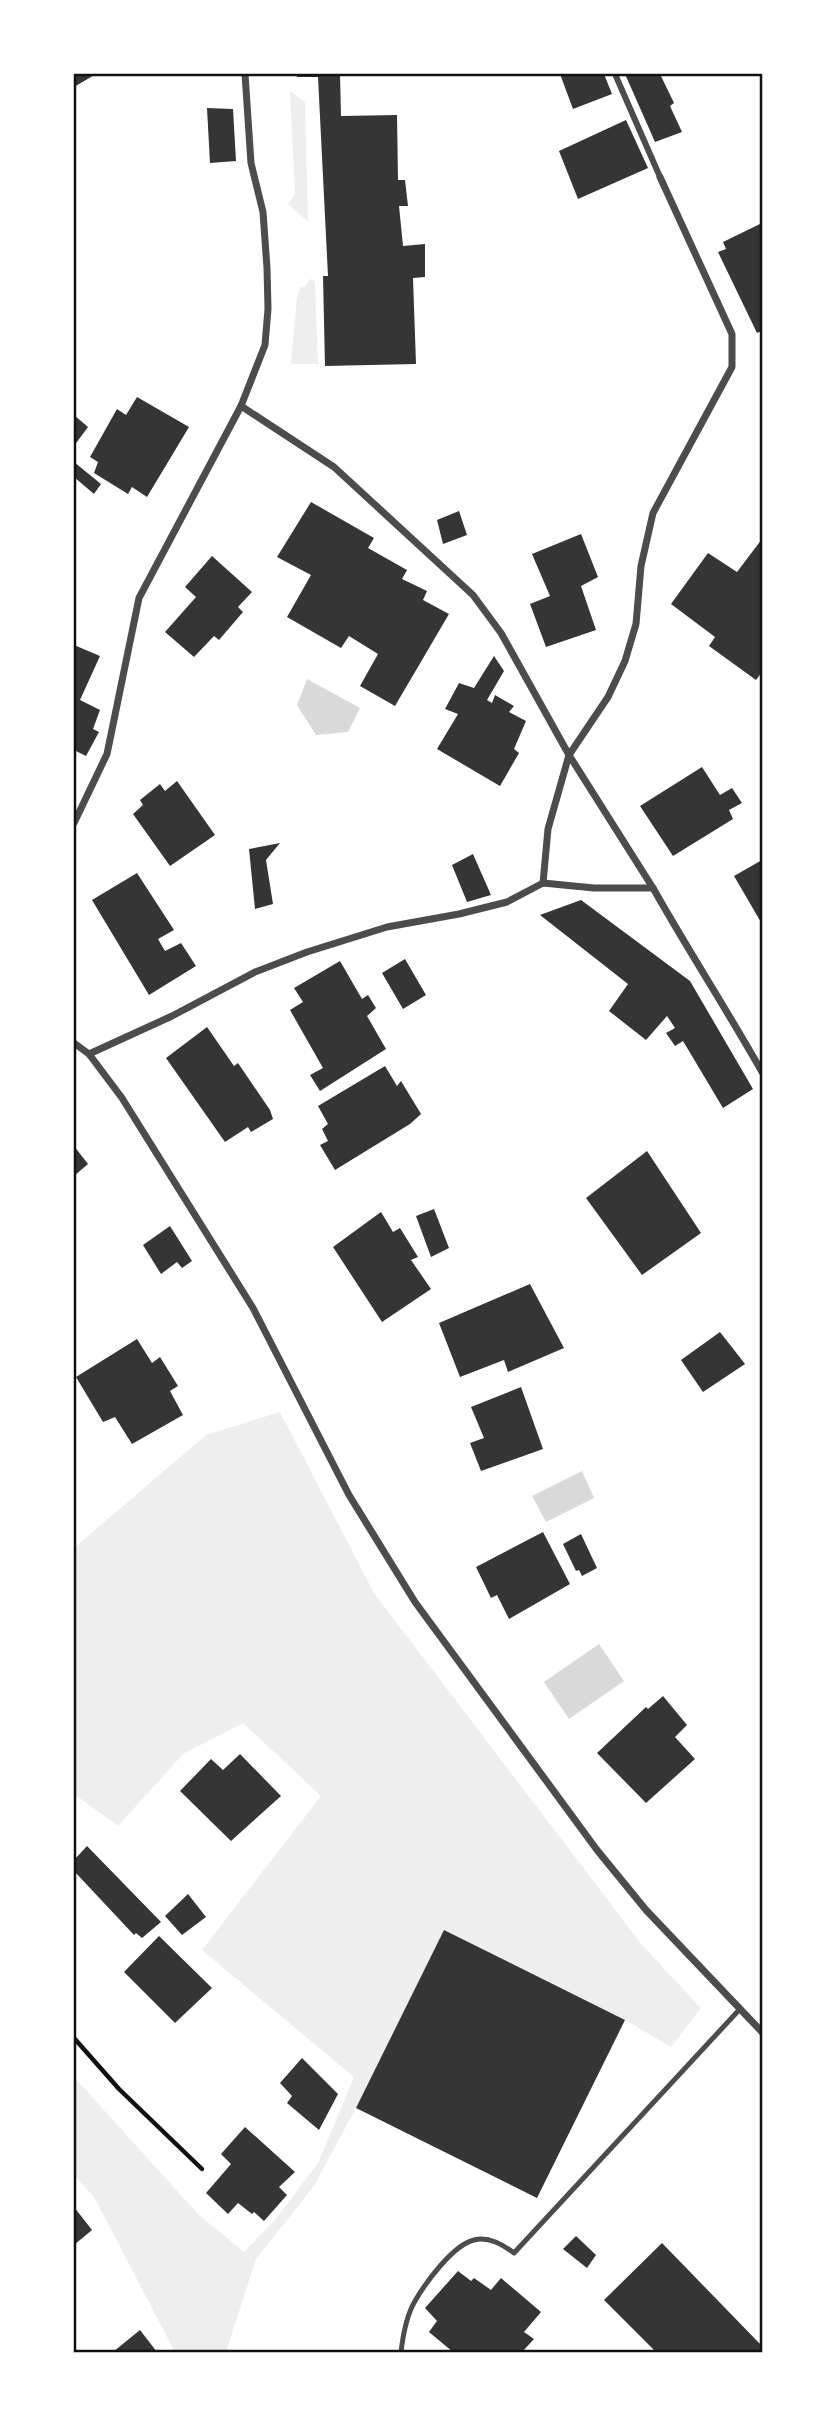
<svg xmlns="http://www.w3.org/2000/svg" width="836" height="2426" font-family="Helvetica,sans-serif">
<rect width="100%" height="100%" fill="#fff"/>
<g fill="#eee">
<polygon points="290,91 305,102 308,222 288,204 295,194"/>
<polygon points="310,279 315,281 318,364 291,364 297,297 301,286 304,288"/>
<polygon points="280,1412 374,1593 642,1945 701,2008 671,2047 625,2020 444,1930 356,2108 314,2186 256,2259 226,2352 175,2352 94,2197 74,2175 74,2077 199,2215 244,2252 275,2220 318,2163 354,2077 202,1950 321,1796 243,1723 183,1754 118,1826 74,1794 74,1548 206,1435"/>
</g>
<g fill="#d9d9d9">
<polygon points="307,679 360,708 348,732 316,735 297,705"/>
<polygon points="582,1471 594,1498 546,1522 532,1496"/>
<polygon points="599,1644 624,1681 569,1719 544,1682"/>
</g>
<g fill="#353535">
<polygon points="74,74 96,74 74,87"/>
<polygon points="297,74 340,74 341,116 397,115 398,180 405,180 408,206 399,206 403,246 425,244 425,277 413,278 416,364 325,366 323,276 328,276 318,77 297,77"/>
<polygon points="560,74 604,74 612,94 573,109"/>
<polygon points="625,74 660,74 674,103 670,106 682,132 655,142"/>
<polygon points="207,108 233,109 236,161 210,163"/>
<polygon points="626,120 648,168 578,199 559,151"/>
<polygon points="762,223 762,331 757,333 718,252 726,249 723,242"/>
<polygon points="137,397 189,427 147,497 132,487 128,494 94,473 98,462 90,457 117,409 126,415"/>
<polygon points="74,415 88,427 74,446"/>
<polygon points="74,462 101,484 94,494 74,477"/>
<polygon points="311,502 374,538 368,548 407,570 402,579 427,591 423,600 449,614 395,706 360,686 378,654 349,636 341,648 287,617 311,575 277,557"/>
<polygon points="459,511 467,535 443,544 437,520"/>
<polygon points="581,534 598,577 581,586 596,630 546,647 530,604 550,596 532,554"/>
<polygon points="762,539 762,672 756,680 709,646 715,637 671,604 708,553 737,572"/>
<polygon points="212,556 252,592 238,607 243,612 219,640 214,636 194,657 165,632 196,597 185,587"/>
<polygon points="74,645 100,656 80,700 100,710 93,729 99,732 86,756 74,750"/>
<polygon points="494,656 504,671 487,700 492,703 495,695 514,706 509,712 526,721 514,749 519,753 500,786 437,749 458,714 445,709 459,683 474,688"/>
<polygon points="702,767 720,795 732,788 742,803 729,810 733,819 673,856 640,806"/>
<polygon points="177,781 215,835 170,866 133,814 143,805 140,800 160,784 165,791"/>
<polygon points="280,843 266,860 273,904 255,909 249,849"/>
<polygon points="473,854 491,895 467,902 452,865"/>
<polygon points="762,860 762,924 734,876"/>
<polygon points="137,873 174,930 158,939 165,951 181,943 196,966 149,995 92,900"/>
<polygon points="581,900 690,981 753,1089 723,1108 683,1041 675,1046 666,1033 675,1028 667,1016 646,1040 609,1011 628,984 540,915"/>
<polygon points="405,959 426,995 403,1009 382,973"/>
<polygon points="340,961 362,999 368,995 376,1008 367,1016 386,1049 320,1091 310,1075 323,1068 290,1010 303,1002 294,988"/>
<polygon points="207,1027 234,1066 238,1063 270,1110 273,1119 251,1132 248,1127 225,1142 166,1058"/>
<polygon points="385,1066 397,1086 401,1081 421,1114 410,1124 335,1170 320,1145 328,1141 322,1129 328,1124 318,1106"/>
<polygon points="74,1146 88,1164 74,1176"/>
<polygon points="647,1151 701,1233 642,1275 586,1198"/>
<polygon points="434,1209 449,1248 431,1257 416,1216"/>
<polygon points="381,1212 393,1232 400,1228 418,1257 411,1260 431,1289 382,1322 333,1247"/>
<polygon points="170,1226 192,1261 182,1268 177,1262 161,1274 143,1245"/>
<polygon points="530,1284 564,1348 508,1372 504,1360 460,1377 439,1323"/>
<polygon points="720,1332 745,1364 703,1392 681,1360"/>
<polygon points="137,1339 152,1363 160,1357 178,1386 170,1391 183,1415 132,1444 115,1417 103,1422 76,1377"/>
<polygon points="521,1387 543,1449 481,1471 470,1443 484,1438 471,1407"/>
<polygon points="543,1532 570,1584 509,1619 497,1595 491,1598 476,1567"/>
<polygon points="581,1534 597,1568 582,1576 579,1570 576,1571 563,1544"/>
<polygon points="663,1696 687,1725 675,1737 695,1759 646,1803 597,1753 646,1707 648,1709"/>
<polygon points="240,1754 281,1796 231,1841 180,1791 211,1759 223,1770"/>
<polygon points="87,1846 161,1922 142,1938 136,1933 134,1935 74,1871 74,1860"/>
<polygon points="188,1894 206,1917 182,1935 165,1916"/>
<polygon points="444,1930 625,2020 537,2198 356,2108"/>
<polygon points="159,1936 212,1988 175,2023 124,1972"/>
<polygon points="302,2058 338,2094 319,2130 287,2103 292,2096 280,2083"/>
<polygon points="245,2127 295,2172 279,2187 287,2195 264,2221 254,2212 252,2214 238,2203 228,2214 206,2193 231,2164 221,2154"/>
<polygon points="74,2207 92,2230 74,2245"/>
<polygon points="576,2236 596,2255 587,2268 563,2249"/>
<polygon points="662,2243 762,2346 762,2352 656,2352 604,2300"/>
<polygon points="458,2271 471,2281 474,2278 491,2290 501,2278 541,2312 524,2332 534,2339 522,2352 453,2352 429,2332 437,2321 425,2308"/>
<polygon points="140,2330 157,2352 113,2352"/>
</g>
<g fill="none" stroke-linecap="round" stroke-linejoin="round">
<polyline stroke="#111" stroke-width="4.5" points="74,2038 119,2089 202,2169"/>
<path stroke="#4c4c4c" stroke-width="5" d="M401,2352C403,2335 406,2316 415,2301C426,2282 453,2245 474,2240C489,2236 503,2245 514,2253L739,2010"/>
<polyline stroke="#4c4c4c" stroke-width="6" points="615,74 660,177"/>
<g stroke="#4c4c4c" stroke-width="7">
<polyline points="241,406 334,467 473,595 501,633 569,755 653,888"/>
<polyline points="74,823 107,754 139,598 241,406 265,345 268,309 267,268 263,212 251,163 245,74"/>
<polyline points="543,883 548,829 569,755 608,697 625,661 636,624 641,566 653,513 732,367 732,334 660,177"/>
<path d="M543,883L594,888H653C688,950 727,1010 762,1072"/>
<polyline points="74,1043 89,1054 122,1098 253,1308 349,1495 415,1602 597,1850 646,1910 762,2032"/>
<polyline points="89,1054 172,1016 255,972 307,952 387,927 459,914 507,902 543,883"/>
</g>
</g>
<rect width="836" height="2426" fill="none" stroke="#ffffff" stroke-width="150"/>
<rect x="75" y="75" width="686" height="2276" fill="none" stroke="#111" stroke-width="2.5"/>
</svg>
